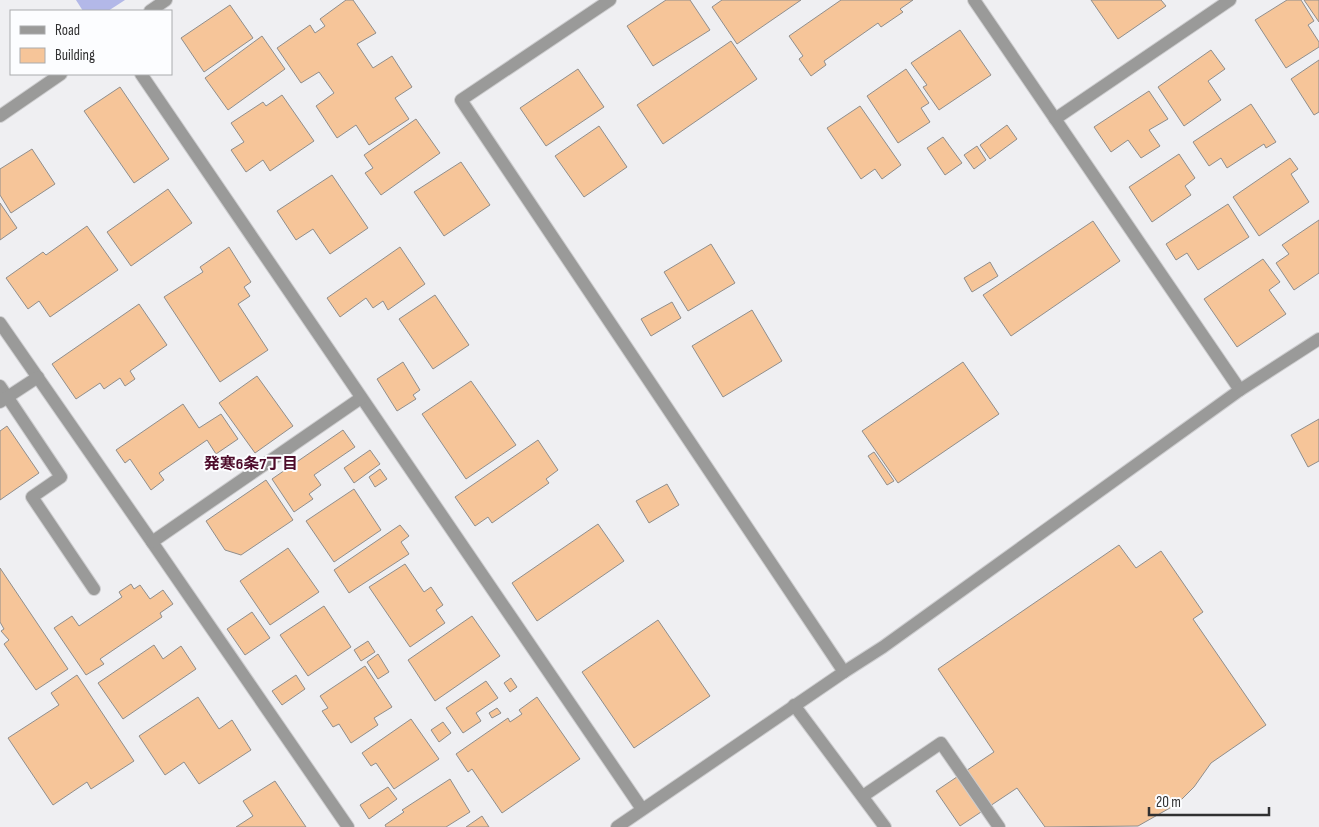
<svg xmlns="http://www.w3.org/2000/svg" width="1319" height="827" font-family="'Sofia Sans Condensed','Noto Sans JP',sans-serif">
<rect width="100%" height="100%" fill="#efeff2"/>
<polygon fill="#b3b8e8" points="76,0 125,0 108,11 83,11"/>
<g fill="#f6c599" stroke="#908e8c">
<polygon points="346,0 353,0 376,33 357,44 373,68 392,56 412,87 395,98 409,119 369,145 356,125 337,138 316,106 334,93 319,72 301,83 277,48 310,25 315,33 325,26 320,19"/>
<polygon points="666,0 690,0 710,30 653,66 627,26"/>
<polygon points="722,0 801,0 737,44 712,7"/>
<polygon points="841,0 913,0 900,9 903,12 881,27 878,23 824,61 826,65 811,76 799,59 803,56 789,36"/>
<polygon points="1091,0 1161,0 1166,6 1118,39"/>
<polygon points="1287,0 1301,0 1314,21 1308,25 1319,42 1319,47 1286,68 1255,20"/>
<polygon points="1304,0 1319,0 1319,22"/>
<polygon points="230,5 253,38 204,72 181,38"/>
<polygon points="960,30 991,75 939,110 923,87 927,85 911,63"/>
<polygon points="262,36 285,69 228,110 205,78"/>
<polygon points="731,41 757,79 663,144 637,105"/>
<polygon points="1211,50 1225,69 1208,81 1221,100 1184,126 1158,87"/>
<polygon points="1319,60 1319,112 1314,115 1291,79"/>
<polygon points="578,69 604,107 546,146 520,108"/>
<polygon points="906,69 929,103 921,108 930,122 898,143 867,96"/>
<polygon points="120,87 169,159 134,183 84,111"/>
<polygon points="1149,91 1168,119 1149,130 1160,146 1141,158 1128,140 1111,152 1094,127"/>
<polygon points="282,95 314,141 270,171 263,160 246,172 231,150 244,142 231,123 263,102 266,106"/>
<polygon points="1251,104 1276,142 1266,148 1264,144 1227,168 1221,158 1209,166 1193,142"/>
<polygon points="860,106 901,165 882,179 875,169 861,179 827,128"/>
<polygon points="416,119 440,153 381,195 365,173 373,168 364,155"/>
<polygon points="1007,125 1017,139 990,159 980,145"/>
<polygon points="599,126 627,167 584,197 555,156"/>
<polygon points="943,137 962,163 945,175 927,148"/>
<polygon points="977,146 986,160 974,169 964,155"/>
<polygon points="32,149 55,184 11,213 0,195 0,169"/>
<polygon points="1179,154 1195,178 1185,186 1191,195 1152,222 1129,187"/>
<polygon points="1290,158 1298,169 1291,174 1309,202 1259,236 1233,197"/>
<polygon points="461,162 490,205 444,236 414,192"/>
<polygon points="332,175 368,228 330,254 313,229 296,240 277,211"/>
<polygon points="168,189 192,223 131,266 107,232"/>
<polygon points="0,203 17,228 0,240"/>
<polygon points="1228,204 1249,237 1198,270 1187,253 1176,260 1166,244"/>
<polygon points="1319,220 1319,273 1294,290 1276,263 1289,254 1282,245"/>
<polygon points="1093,221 1120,261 1011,336 983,295"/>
<polygon points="87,226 118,270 50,317 39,301 28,309 6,278 43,252 46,255"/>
<polygon points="711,244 735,283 688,311 664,272"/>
<polygon points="229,247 251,282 244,287 250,296 238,304 268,350 220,382 164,297 203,272 200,267"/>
<polygon points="400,247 425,284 388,310 383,301 373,308 366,298 340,317 327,298"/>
<polygon points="1263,259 1280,282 1269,290 1286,314 1237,347 1204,299"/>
<polygon points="990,262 998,276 972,292 964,278"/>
<polygon points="435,295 469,345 433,369 399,319"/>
<polygon points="672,302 681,318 651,336 641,319"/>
<polygon points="139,304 167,345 130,371 135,379 125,386 120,378 104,389 100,383 76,399 52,364"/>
<polygon points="752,310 782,361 723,397 692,346"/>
<polygon points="403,362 420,390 413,395 416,399 397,411 377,379"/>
<polygon points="963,362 999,414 898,483 862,431"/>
<polygon points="257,376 293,426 255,453 219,403"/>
<polygon points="471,381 516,445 466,479 422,414"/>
<polygon points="183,404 199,428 221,414 238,439 216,454 207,440 159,473 164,480 151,490 130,459 125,463 116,450"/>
<polygon points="1319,419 1319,461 1308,467 1291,435"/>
<polygon points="7,426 39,473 0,500 0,431"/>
<polygon points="343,430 355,447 314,475 321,485 309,494 313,499 294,512 272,479"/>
<polygon points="538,440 558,470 546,479 549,483 492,523 488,517 475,526 455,497"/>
<polygon points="370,450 380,464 354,483 344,468"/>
<polygon points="874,452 894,481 887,485 868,456"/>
<polygon points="380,469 387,479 375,487 369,477"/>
<polygon points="266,480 293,520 241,555 225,550 206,521"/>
<polygon points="667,484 679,505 649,523 636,501"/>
<polygon points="354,489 381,530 334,562 306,521"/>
<polygon points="598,524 624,561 537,621 512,583"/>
<polygon points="400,525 409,536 401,542 409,554 349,593 334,570"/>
<polygon points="1119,545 1136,568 1161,551 1203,612 1193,619 1266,725 1211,763 1194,787 1177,804 1138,826 1045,827 1017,788 960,826 936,791 994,752 938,669"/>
<polygon points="288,548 319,592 270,625 240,581"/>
<polygon points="405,564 424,592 431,587 443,605 436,610 445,623 410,647 369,587"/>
<polygon points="0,568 68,669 36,690 4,644 9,640 1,631 4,629 0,622"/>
<polygon points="131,584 134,589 140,585 150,599 163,590 173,604 160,613 162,617 100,659 104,664 86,675 54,628 72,616 79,626 122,597 119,592"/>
<polygon points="324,606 351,647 308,676 280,635"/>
<polygon points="252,612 270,638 245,655 227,629"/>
<polygon points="472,616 500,656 435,701 408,660"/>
<polygon points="658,620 710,696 634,748 582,672"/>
<polygon points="368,641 375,652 361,661 354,650"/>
<polygon points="154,645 163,659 181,646 196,669 123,719 98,683"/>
<polygon points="378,654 389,672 378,679 367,662"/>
<polygon points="365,666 392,707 374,718 378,725 351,743 339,724 333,727 322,711 328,708 320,696"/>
<polygon points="77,675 134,761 91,789 87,782 53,805 8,738 59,705 51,693"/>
<polygon points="296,675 305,689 282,705 272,691"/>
<polygon points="511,678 517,687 510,692 504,683"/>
<polygon points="486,681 498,698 476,713 481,721 463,733 446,708"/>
<polygon points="198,697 219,729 232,720 251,750 199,784 184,762 165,775 139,736"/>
<polygon points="537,697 580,759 502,813 472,769 468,772 456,754 508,718 510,722 522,714 519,710"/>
<polygon points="497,708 501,713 492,718 489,713"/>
<polygon points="411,719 439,759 394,789 376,763 371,766 362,753"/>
<polygon points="443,722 451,733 439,742 431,730"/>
<polygon points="450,779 470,812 446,827 386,827 385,825 404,812 402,810"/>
<polygon points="275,781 306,827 236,827 253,816 243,801"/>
<polygon points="388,787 397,799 369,819 360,805"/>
<polygon points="482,816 489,827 466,827"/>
</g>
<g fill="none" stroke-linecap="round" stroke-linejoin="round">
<defs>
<g id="minor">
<polyline points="610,0 461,100 844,672"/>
<polyline points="974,0 1240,390"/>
<polyline points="150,11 166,0"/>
<polyline points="141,74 642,809"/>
<polyline points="0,116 61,74"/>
<polyline points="1055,119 1230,0"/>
<polyline points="0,323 152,542 348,827"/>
<polyline points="0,386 61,477 32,497 94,589"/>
<polyline points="0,402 38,377"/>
<polyline points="152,542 361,398"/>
<polyline points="794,705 885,827"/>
<polyline points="863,796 941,743 999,827"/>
<polyline points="617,827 844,672 883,647 1240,390 1319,339"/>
</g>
</defs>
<use href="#minor" stroke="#cdcdcf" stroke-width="14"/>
<use href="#minor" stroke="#9a9a99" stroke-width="12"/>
</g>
<g text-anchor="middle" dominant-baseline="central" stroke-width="4" stroke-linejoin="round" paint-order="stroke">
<g font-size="16" font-weight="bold" fill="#4d0b2a" stroke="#fcfdff">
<text x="251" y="464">発寒6条7丁目</text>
</g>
</g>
<rect x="10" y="10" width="162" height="65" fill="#fcfdff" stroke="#aaabad"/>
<rect x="20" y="26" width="25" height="8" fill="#9a9a99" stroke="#aaabad"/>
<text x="55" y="35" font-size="15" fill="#303031">Road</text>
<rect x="20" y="48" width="25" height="15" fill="#f6c599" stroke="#aaabad"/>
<text x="55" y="60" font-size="15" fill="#303031">Building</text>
<path d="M1149 807v8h120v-8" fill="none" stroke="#303031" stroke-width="2.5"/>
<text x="1156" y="807" font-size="15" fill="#303031" stroke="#fcfdff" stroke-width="4" paint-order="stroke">20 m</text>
</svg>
